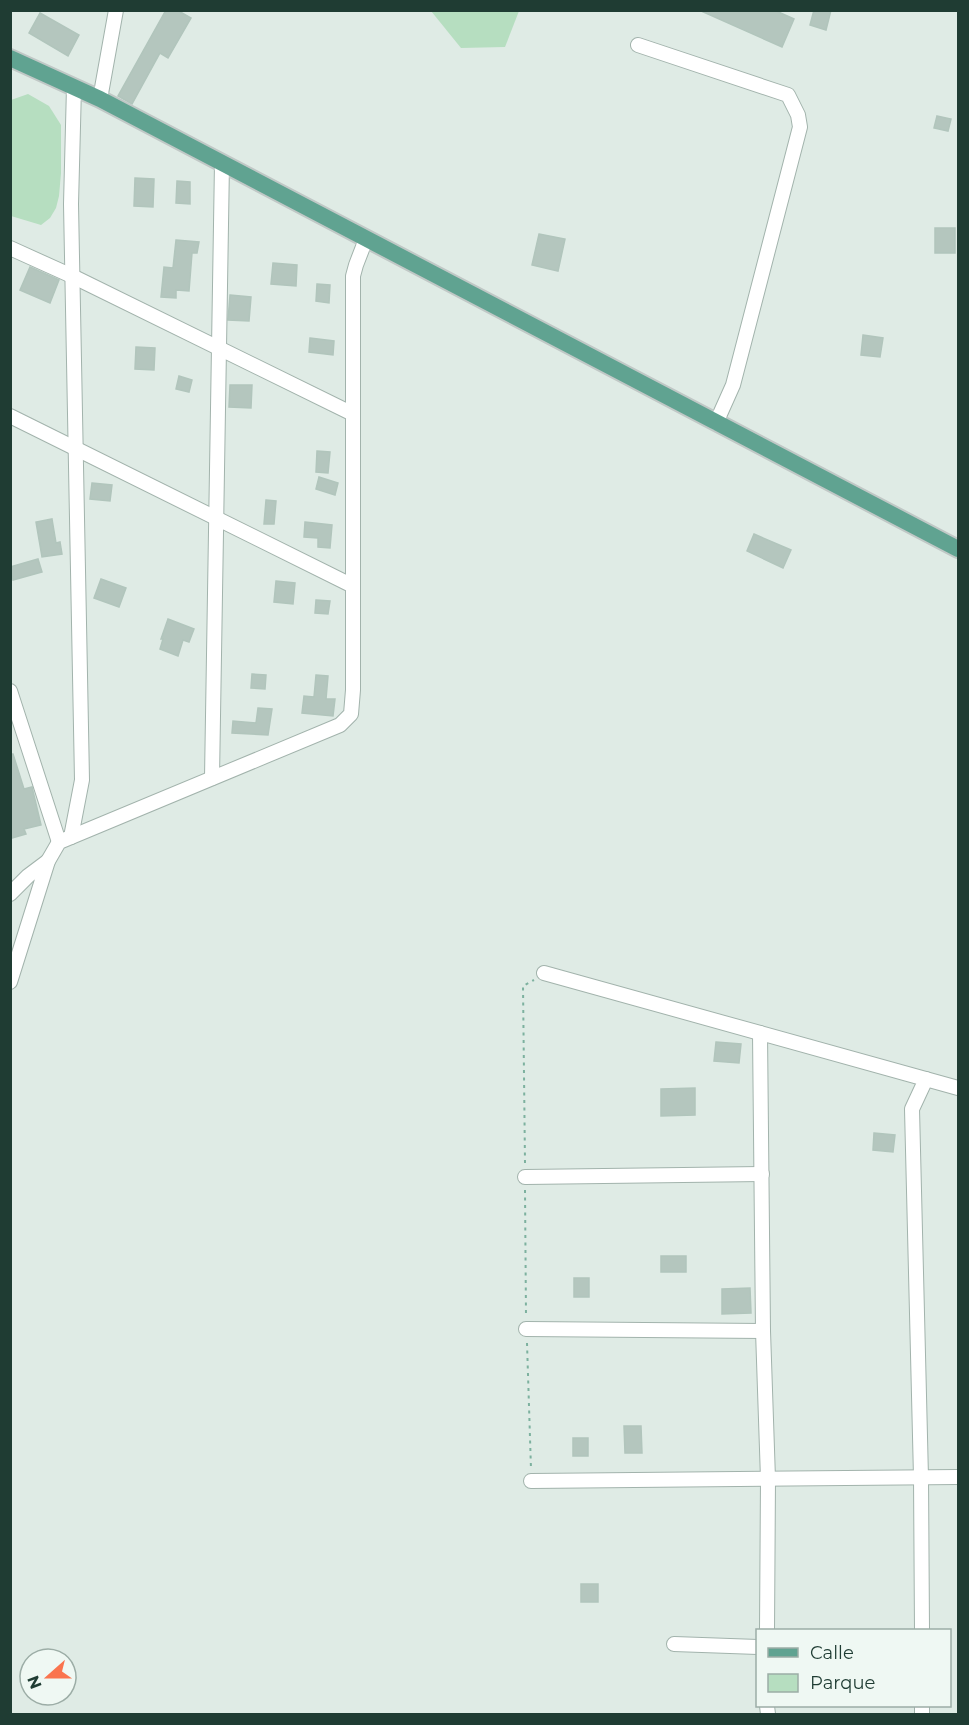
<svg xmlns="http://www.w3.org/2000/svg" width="969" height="1725" font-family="Montserrat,sans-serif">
<rect width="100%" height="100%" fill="#dfebe5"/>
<g fill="#b6dec0">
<polygon points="431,11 519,11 505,47 461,48"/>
<polygon points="28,94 49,106 61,125 61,173 59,196 56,208 50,218 41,225 11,216 11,100"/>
</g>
<g fill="#b4c6be" stroke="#b1c5bc" stroke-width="1.5">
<polygon points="166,10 177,10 191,18 168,58 160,53 132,104 118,96"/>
<polygon points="699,10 774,10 794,19 782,47"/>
<polygon points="814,10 831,10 826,30 810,25"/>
<polygon points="40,13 79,35 68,56 29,33"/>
<polygon points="937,116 951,119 948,131 934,128"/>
<polygon points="135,178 154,179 153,207 134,206"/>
<polygon points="177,181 190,182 190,204 176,203"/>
<rect x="935" y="228" width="20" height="25"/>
<polygon points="539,234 565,239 558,271 532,265"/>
<polygon points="176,240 199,242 197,253 192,253 189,291 176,290 176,298 161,297 164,267 173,268"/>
<polygon points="273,263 297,265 296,286 271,284"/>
<polygon points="30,267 59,280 50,303 20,290"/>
<polygon points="317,284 330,285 329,303 316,301"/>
<polygon points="230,295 251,297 249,321 228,320"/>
<polygon points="863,335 883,338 880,357 861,355"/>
<polygon points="310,338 334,341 333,355 309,352"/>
<polygon points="136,347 155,348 154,370 135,369"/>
<polygon points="179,376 192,380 189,392 176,389"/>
<polygon points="230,385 252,385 251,408 229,407"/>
<polygon points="317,451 330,452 328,473 316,472"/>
<polygon points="319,477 338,483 335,495 316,489"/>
<polygon points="92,483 112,485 110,501 90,499"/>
<polygon points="266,500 276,501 274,524 264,524"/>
<polygon points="52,519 56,543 60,542 62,554 42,557 36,522"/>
<polygon points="305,522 332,525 330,548 318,547 318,538 304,537"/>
<polygon points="754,534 791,550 783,568 747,551"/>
<polygon points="38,559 42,572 13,580 10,567"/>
<polygon points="101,579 126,588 119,607 94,598"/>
<polygon points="276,581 295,583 293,604 274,602"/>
<polygon points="316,600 330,601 328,614 315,613"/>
<polygon points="168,619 194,629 189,642 183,640 178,656 160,649 163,639 161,639"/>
<polygon points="252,674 266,675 265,689 251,688"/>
<polygon points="316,675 328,676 326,699 335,699 333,716 302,713 304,696 314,697"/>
<polygon points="258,708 272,709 268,735 232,733 233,721 256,723"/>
<polygon points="10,754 13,754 24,789 32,787 41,825 24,829 26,834 12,838 10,830"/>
<polygon points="716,1042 741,1044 739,1063 714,1061"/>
<polygon points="695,1088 695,1115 661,1116 661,1089"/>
<polygon points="874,1133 895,1135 893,1152 873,1150"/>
<rect x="661" y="1256" width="25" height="16"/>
<rect x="574" y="1278" width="15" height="19"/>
<polygon points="750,1288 751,1313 722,1314 722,1289"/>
<polygon points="624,1426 641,1426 642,1453 625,1453"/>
<rect x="573" y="1438" width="15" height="18"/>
<rect x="581" y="1584" width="17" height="18"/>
</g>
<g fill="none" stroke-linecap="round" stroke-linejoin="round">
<defs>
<g id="minor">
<polyline points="638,45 788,95 798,115 800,127 733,385 716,423"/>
<polyline points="100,99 116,10"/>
<polyline points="10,248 72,276 353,414"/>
<polyline points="10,416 353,586"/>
<polyline points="10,691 59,842"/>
<polyline points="212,778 222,163"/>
<polyline points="71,837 82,780 71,204 74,87"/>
<polyline points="10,894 28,876 48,861"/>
<polyline points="544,973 958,1088"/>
<polyline points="10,982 48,861 59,842 340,725 351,714 353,690 353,276 356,265 366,239"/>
<polyline points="760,1033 763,1331 768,1479 767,1630"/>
<polyline points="525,1177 762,1174"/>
<polyline points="526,1329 763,1331"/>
<polyline points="531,1481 958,1477"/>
<polyline points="922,1630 921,1477 912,1109 926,1079"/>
<polyline points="674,1644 758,1647"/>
<polyline points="767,1706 768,1714"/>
<polyline points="922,1706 922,1714"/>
</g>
<polyline id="major" points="10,58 100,99 958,549"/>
</defs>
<use href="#minor" stroke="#a2b3ac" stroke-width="16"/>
<use href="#major" stroke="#c0c8c6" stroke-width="20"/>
<g stroke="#7db19f" stroke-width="2" stroke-dasharray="3 4.5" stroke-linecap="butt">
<polyline points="525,1163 523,986 534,980"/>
<polyline points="525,1190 526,1316"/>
<polyline points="527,1343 531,1469"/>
</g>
<use href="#minor" stroke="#fff" stroke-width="14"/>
<use href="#major" stroke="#60a391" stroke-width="16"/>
</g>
<rect width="969" height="1725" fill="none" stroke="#1f3c33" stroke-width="24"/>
<rect x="756" y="1629" width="195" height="78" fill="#eff8f3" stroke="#9cada6" stroke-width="1.5"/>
<rect x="768" y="1648" width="30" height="9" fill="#60a391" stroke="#9cada6" stroke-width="1.5"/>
<text x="810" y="1659" font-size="18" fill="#1f3c33">Calle</text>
<rect x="768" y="1674" width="30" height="18" fill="#b6dec0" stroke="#9cada6" stroke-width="1.5"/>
<text x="810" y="1689" font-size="18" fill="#1f3c33">Parque</text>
<g transform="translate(48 1677) rotate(249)"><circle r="28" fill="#eff8f3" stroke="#9cada6" stroke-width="1.5"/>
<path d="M0-4.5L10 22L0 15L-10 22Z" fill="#fa744e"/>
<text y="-9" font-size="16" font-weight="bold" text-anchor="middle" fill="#1f3c33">N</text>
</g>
</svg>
